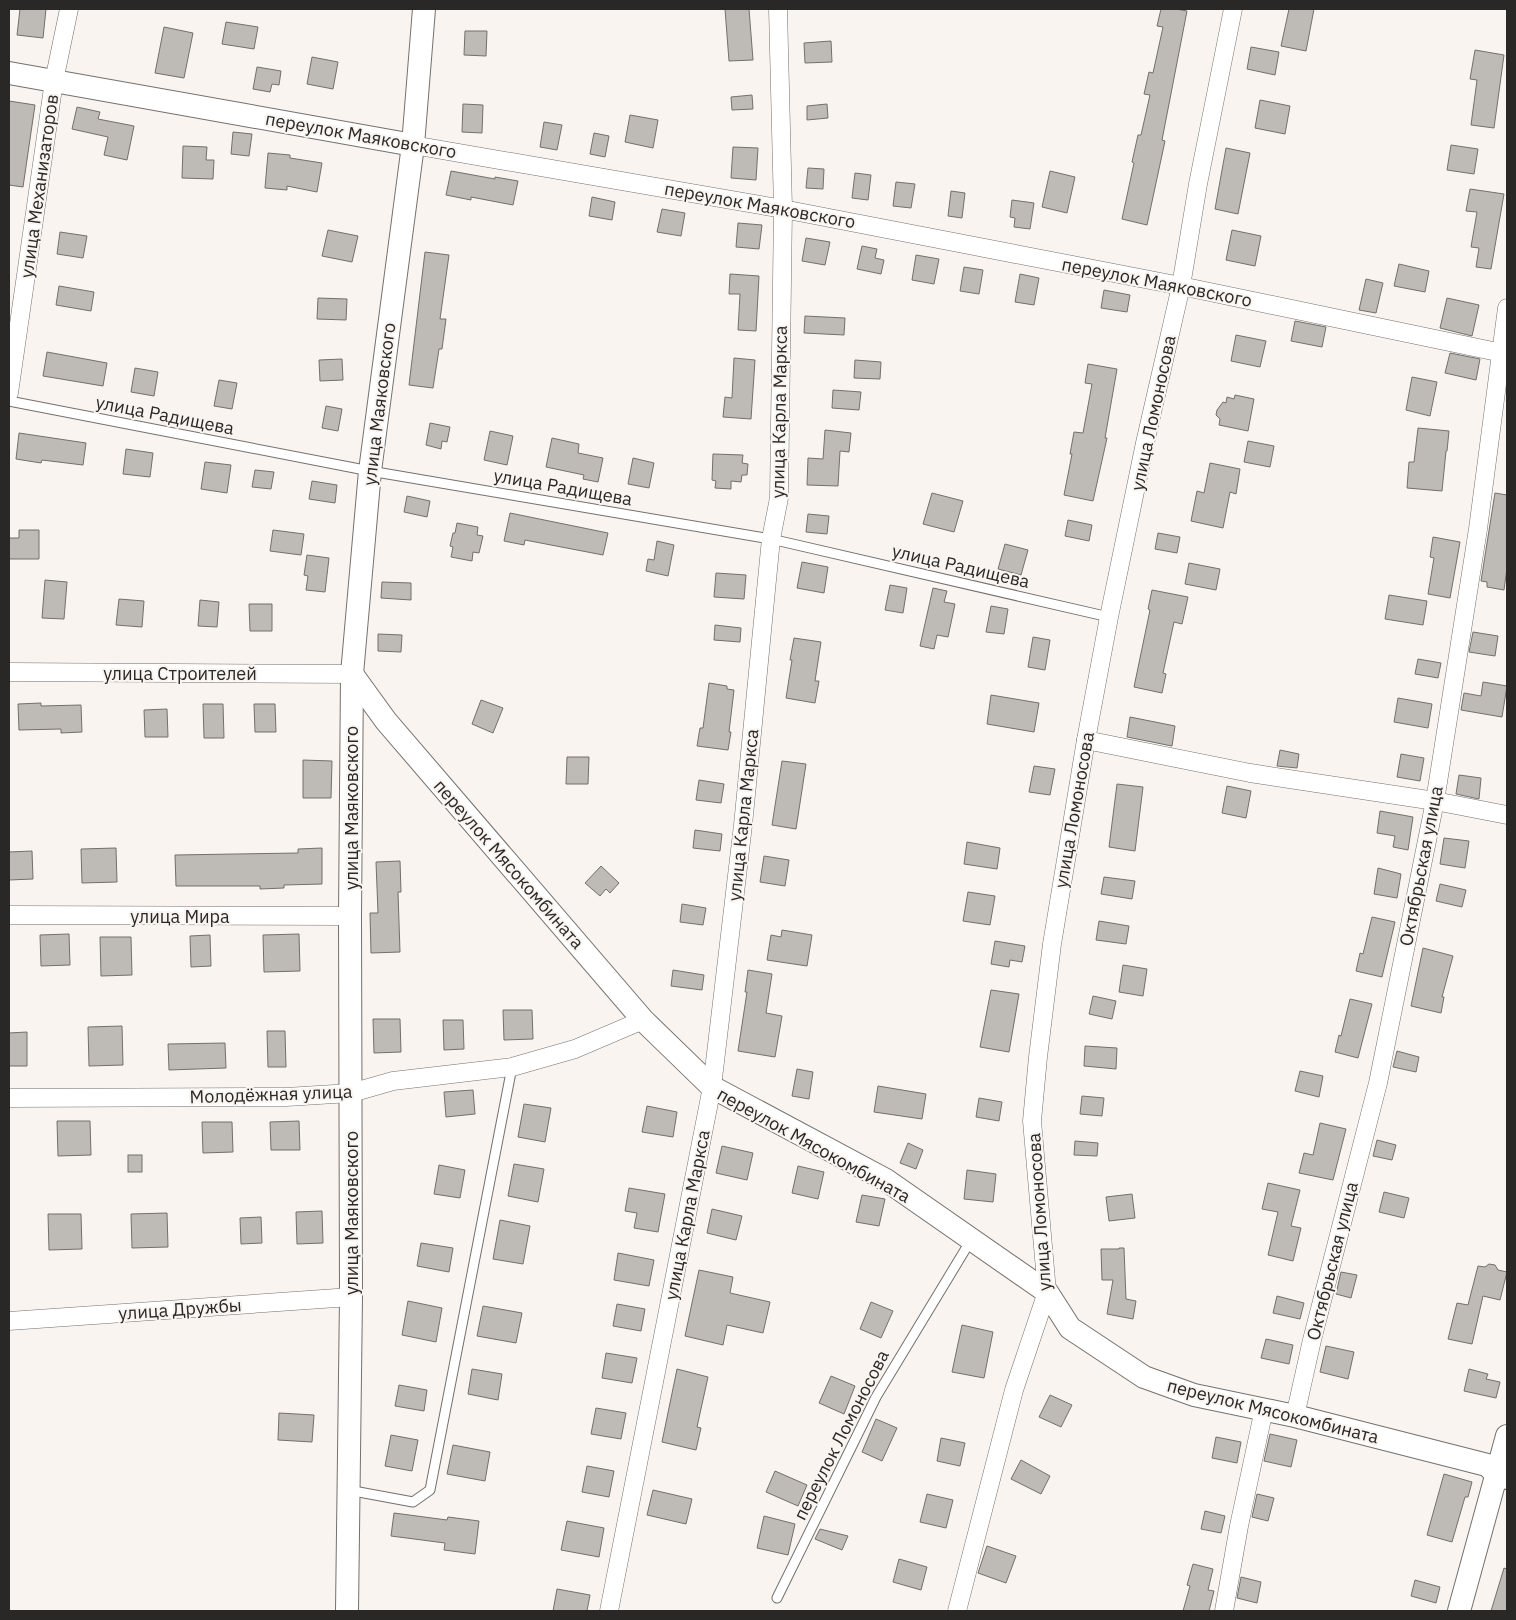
<svg xmlns="http://www.w3.org/2000/svg" width="1516" height="1620" font-family="'IBM Plex Sans',sans-serif">
<rect width="100%" height="100%" fill="#f9f4f0"/>
<g fill="#bebab6" stroke="#736f6b">
<polygon points="20,9 46,9 43,38 17,35"/>
<polygon points="725,9 749,9 753,60 729,61"/>
<polygon points="1161,9 1176,9 1187,11 1162,140 1165,141 1147,225 1122,219 1134,163 1132,162 1138,135 1141,135 1150,95 1144,94 1149,72 1153,73 1163,27 1157,26"/>
<polygon points="1289,9 1314,9 1306,51 1281,46"/>
<polygon points="226,22 258,27 254,49 222,44"/>
<polygon points="164,27 193,33 184,78 155,73"/>
<polygon points="465,31 487,31 486,56 464,55"/>
<polygon points="831,41 832,62 805,63 804,43"/>
<polygon points="1251,47 1279,52 1275,75 1247,69"/>
<polygon points="1475,50 1504,55 1494,128 1471,125 1477,80 1470,79"/>
<polygon points="312,57 338,62 333,89 307,84"/>
<polygon points="257,67 281,71 279,85 272,84 270,92 253,89"/>
<polygon points="752,95 753,109 732,110 731,97"/>
<polygon points="1260,100 1290,106 1285,134 1255,128"/>
<polygon points="9,101 35,105 23,187 9,185"/>
<polygon points="463,104 483,105 482,133 462,132"/>
<polygon points="827,104 828,118 807,120 807,106"/>
<polygon points="77,107 100,112 98,119 134,126 127,160 104,155 108,137 72,129"/>
<polygon points="630,115 658,120 653,148 625,142"/>
<polygon points="544,122 562,125 557,150 540,147"/>
<polygon points="233,132 252,134 249,156 231,154"/>
<polygon points="594,133 609,136 605,157 590,154"/>
<polygon points="1451,145 1478,149 1474,174 1447,170"/>
<polygon points="183,146 207,147 206,160 214,160 213,179 182,178"/>
<polygon points="733,147 758,148 756,180 731,178"/>
<polygon points="1226,148 1250,153 1238,214 1215,209"/>
<polygon points="268,153 290,155 290,158 322,163 317,192 287,186 287,190 265,188"/>
<polygon points="808,168 824,169 823,189 806,188"/>
<polygon points="451,171 495,179 495,177 518,181 513,205 471,197 471,200 446,195"/>
<polygon points="1050,171 1075,177 1067,213 1042,207"/>
<polygon points="855,173 871,175 868,200 852,198"/>
<polygon points="896,182 915,184 911,208 893,206"/>
<polygon points="1470,189 1504,194 1491,269 1476,267 1479,248 1471,247 1477,212 1466,211"/>
<polygon points="951,191 965,193 962,218 948,216"/>
<polygon points="592,197 615,202 612,220 589,216"/>
<polygon points="1012,200 1034,203 1030,229 1014,227 1015,218 1010,217"/>
<polygon points="662,209 685,213 681,236 657,232"/>
<polygon points="738,223 762,225 759,249 736,247"/>
<polygon points="328,230 358,236 352,262 322,256"/>
<polygon points="1232,230 1261,236 1255,266 1226,260"/>
<polygon points="60,232 87,236 83,258 57,254"/>
<polygon points="806,238 830,242 825,265 802,261"/>
<polygon points="862,246 877,249 875,258 884,260 881,274 857,269"/>
<polygon points="425,252 449,255 440,319 446,319 442,349 439,349 433,388 409,385"/>
<polygon points="916,255 939,259 934,284 912,280"/>
<polygon points="1399,264 1429,271 1425,292 1394,286"/>
<polygon points="964,267 983,270 979,294 960,291"/>
<polygon points="730,274 759,276 756,331 738,330 740,294 729,294"/>
<polygon points="1020,274 1039,278 1034,305 1015,302"/>
<polygon points="1366,279 1383,283 1376,313 1359,310"/>
<polygon points="59,286 94,292 91,311 56,305"/>
<polygon points="1104,290 1130,295 1127,312 1101,308"/>
<polygon points="318,298 347,299 346,320 317,319"/>
<polygon points="1447,298 1479,305 1472,336 1440,328"/>
<polygon points="805,316 845,318 844,335 804,333"/>
<polygon points="1295,321 1326,327 1322,347 1291,341"/>
<polygon points="1236,335 1266,341 1260,367 1231,361"/>
<polygon points="47,352 107,363 103,386 43,376"/>
<polygon points="1450,353 1480,359 1476,380 1445,373"/>
<polygon points="734,358 755,360 751,419 723,417 725,397 732,398"/>
<polygon points="342,359 343,380 320,381 319,360"/>
<polygon points="855,360 881,362 880,379 854,378"/>
<polygon points="1088,364 1117,369 1105,438 1107,438 1093,501 1064,495 1072,454 1070,454 1074,432 1083,433 1092,384 1085,383"/>
<polygon points="135,368 158,372 154,396 131,392"/>
<polygon points="1412,377 1437,382 1430,416 1406,410"/>
<polygon points="219,380 237,383 232,409 214,406"/>
<polygon points="833,390 861,392 859,410 832,408"/>
<polygon points="1235,395 1254,399 1248,431 1219,425 1220,419 1216,415 1217,410 1223,402 1226,403 1227,397 1234,399"/>
<polygon points="326,406 342,409 338,431 322,428"/>
<polygon points="430,423 450,427 447,442 442,441 441,449 426,445"/>
<polygon points="1418,428 1449,431 1447,451 1446,451 1442,491 1407,488 1409,462 1414,462"/>
<polygon points="825,430 851,433 849,452 840,451 838,486 807,485 808,458 823,459"/>
<polygon points="490,431 513,436 507,465 484,460"/>
<polygon points="19,433 86,443 83,465 42,460 41,463 16,459"/>
<polygon points="552,438 579,444 578,453 603,458 598,482 583,479 584,475 546,467"/>
<polygon points="1248,441 1274,446 1270,467 1244,462"/>
<polygon points="126,449 153,453 150,477 123,474"/>
<polygon points="713,454 743,455 742,463 748,464 747,475 742,475 741,482 731,481 731,489 715,488 716,481 712,480"/>
<polygon points="633,458 654,463 649,488 628,484"/>
<polygon points="205,462 231,465 227,493 201,489"/>
<polygon points="1210,463 1240,469 1236,494 1230,492 1223,528 1191,521 1197,491 1204,493"/>
<polygon points="255,470 274,472 271,489 252,487"/>
<polygon points="312,481 337,485 335,503 309,499"/>
<polygon points="932,493 963,501 954,532 923,524"/>
<polygon points="1495,493 1507,495 1507,568 1504,590 1487,587 1487,582 1481,581"/>
<polygon points="407,496 430,501 427,517 404,512"/>
<polygon points="510,513 608,533 603,555 525,540 524,545 504,541"/>
<polygon points="808,514 829,516 827,534 806,532"/>
<polygon points="1068,520 1092,525 1089,541 1065,536"/>
<polygon points="457,523 478,527 477,535 483,536 479,553 473,552 472,561 451,557 453,547 450,546 453,533 455,533"/>
<polygon points="19,530 39,530 39,559 9,559 9,538 19,538"/>
<polygon points="273,530 304,534 301,555 270,551"/>
<polygon points="1158,533 1180,537 1177,553 1155,549"/>
<polygon points="1433,537 1460,542 1450,598 1428,594 1434,558 1430,557"/>
<polygon points="657,541 674,545 668,576 646,571 648,559 654,560"/>
<polygon points="1005,544 1028,550 1021,575 998,569"/>
<polygon points="307,555 329,558 325,592 306,590 308,576 304,575"/>
<polygon points="802,562 828,567 824,593 797,588"/>
<polygon points="1189,563 1220,569 1216,590 1185,584"/>
<polygon points="716,573 746,575 744,599 714,597"/>
<polygon points="45,580 67,582 64,619 42,618"/>
<polygon points="382,582 411,583 411,600 381,598"/>
<polygon points="890,585 907,588 903,613 885,610"/>
<polygon points="933,588 947,591 944,602 955,604 948,637 937,635 934,649 920,646"/>
<polygon points="1152,590 1188,597 1182,624 1174,622 1163,673 1166,674 1162,693 1134,687 1150,610 1148,609"/>
<polygon points="1389,595 1427,601 1423,625 1385,619"/>
<polygon points="119,599 144,601 142,627 116,625"/>
<polygon points="200,600 219,602 217,627 198,626"/>
<polygon points="249,604 272,604 272,631 250,631"/>
<polygon points="991,606 1008,609 1004,634 986,632"/>
<polygon points="715,625 741,628 740,642 714,640"/>
<polygon points="1473,632 1498,636 1495,656 1469,652"/>
<polygon points="378,634 402,635 401,652 378,651"/>
<polygon points="1033,637 1050,640 1045,670 1028,667"/>
<polygon points="794,638 821,642 815,681 819,681 815,703 786,698 792,660 790,660"/>
<polygon points="1418,659 1441,663 1438,678 1415,674"/>
<polygon points="1483,682 1507,686 1502,717 1461,710 1464,693 1481,696"/>
<polygon points="709,683 727,686 727,689 734,690 729,732 731,732 728,750 697,746 700,728 703,728"/>
<polygon points="991,695 1039,703 1034,732 987,724"/>
<polygon points="1398,698 1432,704 1428,728 1394,722"/>
<polygon points="481,700 503,708 493,733 472,724"/>
<polygon points="41,703 41,706 81,705 82,732 61,733 61,729 19,730 18,704"/>
<polygon points="203,704 223,704 224,738 204,738"/>
<polygon points="254,704 275,704 276,732 255,732"/>
<polygon points="167,709 168,737 145,737 144,710"/>
<polygon points="1130,717 1175,726 1172,746 1127,737"/>
<polygon points="1280,750 1299,754 1297,768 1277,766"/>
<polygon points="1401,754 1424,758 1420,781 1397,777"/>
<polygon points="567,757 589,757 588,784 566,784"/>
<polygon points="303,760 332,761 331,798 303,798"/>
<polygon points="782,761 806,764 796,829 772,825"/>
<polygon points="1034,766 1055,769 1050,795 1029,792"/>
<polygon points="1459,775 1481,778 1479,799 1456,794"/>
<polygon points="699,780 724,784 721,803 696,800"/>
<polygon points="1117,784 1143,787 1135,851 1109,847"/>
<polygon points="1227,786 1251,791 1246,818 1222,813"/>
<polygon points="1380,811 1413,817 1408,850 1393,847 1395,836 1377,833"/>
<polygon points="695,830 722,834 720,851 693,848"/>
<polygon points="1444,838 1469,841 1465,868 1440,864"/>
<polygon points="967,842 1000,848 997,869 964,864"/>
<polygon points="116,848 117,882 82,883 81,849"/>
<polygon points="322,848 322,884 284,885 284,888 260,889 260,886 176,886 175,855 298,853 298,849"/>
<polygon points="32,851 33,879 9,880 9,852"/>
<polygon points="764,856 789,860 785,886 760,882"/>
<polygon points="400,861 401,892 398,892 400,952 371,953 370,913 378,913 376,862"/>
<polygon points="601,866 619,883 610,893 606,889 600,896 585,883"/>
<polygon points="1378,868 1401,874 1397,898 1374,894"/>
<polygon points="1104,877 1135,881 1132,899 1101,894"/>
<polygon points="1440,884 1466,890 1462,907 1436,901"/>
<polygon points="968,892 995,896 990,925 963,921"/>
<polygon points="682,904 706,908 703,925 680,922"/>
<polygon points="1372,917 1395,922 1382,977 1356,971 1360,953 1363,954"/>
<polygon points="1099,921 1129,926 1126,944 1096,940"/>
<polygon points="782,930 812,935 807,966 767,960 771,935 781,937"/>
<polygon points="69,934 70,965 41,966 40,935"/>
<polygon points="299,934 300,971 264,972 263,935"/>
<polygon points="210,935 211,966 191,967 190,936"/>
<polygon points="100,937 131,937 132,975 101,976"/>
<polygon points="995,941 1025,946 1022,962 1010,960 1009,967 991,964"/>
<polygon points="1423,948 1453,956 1442,997 1444,997 1441,1013 1411,1006"/>
<polygon points="1123,965 1147,969 1143,996 1119,992"/>
<polygon points="673,970 704,975 702,990 671,986"/>
<polygon points="748,970 772,974 766,1013 782,1016 775,1057 738,1051 747,992 745,992"/>
<polygon points="991,990 1019,994 1009,1052 980,1047"/>
<polygon points="1093,996 1116,1001 1112,1019 1089,1014"/>
<polygon points="1350,999 1372,1004 1358,1058 1335,1052 1339,1035 1341,1036"/>
<polygon points="503,1010 532,1010 533,1039 504,1040"/>
<polygon points="373,1019 400,1019 401,1052 374,1053"/>
<polygon points="443,1020 463,1020 464,1049 444,1050"/>
<polygon points="122,1026 123,1065 89,1066 88,1027"/>
<polygon points="267,1031 285,1031 286,1067 268,1067"/>
<polygon points="27,1032 27,1066 9,1066 9,1033"/>
<polygon points="225,1043 226,1068 169,1070 168,1044"/>
<polygon points="1085,1046 1117,1048 1116,1069 1084,1066"/>
<polygon points="1397,1051 1419,1057 1416,1072 1393,1067"/>
<polygon points="797,1069 813,1072 809,1099 792,1096"/>
<polygon points="1300,1071 1323,1076 1319,1097 1295,1091"/>
<polygon points="878,1086 926,1094 922,1119 874,1112"/>
<polygon points="473,1090 475,1114 446,1117 444,1092"/>
<polygon points="1082,1096 1104,1098 1102,1116 1080,1114"/>
<polygon points="979,1098 1002,1102 999,1121 976,1117"/>
<polygon points="524,1104 551,1108 545,1142 518,1137"/>
<polygon points="647,1106 677,1112 673,1137 642,1132"/>
<polygon points="57,1121 90,1121 91,1155 58,1156"/>
<polygon points="299,1121 300,1150 271,1150 270,1122"/>
<polygon points="202,1122 232,1122 233,1152 203,1153"/>
<polygon points="1320,1123 1346,1129 1333,1180 1299,1173 1304,1153 1313,1155"/>
<polygon points="1377,1140 1396,1145 1392,1160 1373,1156"/>
<polygon points="1075,1141 1098,1143 1097,1156 1074,1155"/>
<polygon points="908,1143 923,1150 916,1169 900,1163"/>
<polygon points="722,1146 753,1153 747,1180 716,1173"/>
<rect x="128" y="1155" width="14" height="17"/>
<polygon points="514,1164 544,1169 538,1202 508,1196"/>
<polygon points="439,1165 465,1170 460,1198 434,1194"/>
<polygon points="798,1166 824,1172 818,1199 792,1193"/>
<polygon points="967,1170 996,1174 993,1202 964,1199"/>
<polygon points="1268,1183 1300,1190 1291,1226 1301,1228 1293,1261 1268,1255 1278,1212 1262,1209"/>
<polygon points="629,1188 665,1194 658,1232 634,1228 637,1213 625,1211"/>
<polygon points="1384,1192 1409,1198 1404,1218 1379,1212"/>
<polygon points="1132,1194 1135,1218 1109,1221 1106,1197"/>
<polygon points="862,1195 885,1199 879,1226 856,1222"/>
<polygon points="712,1209 742,1216 736,1240 707,1233"/>
<polygon points="322,1211 323,1243 297,1244 296,1212"/>
<polygon points="167,1213 168,1247 132,1248 131,1214"/>
<polygon points="48,1214 81,1214 82,1249 49,1250"/>
<polygon points="261,1217 262,1243 241,1244 240,1218"/>
<polygon points="500,1220 530,1226 523,1264 493,1259"/>
<polygon points="421,1243 453,1248 449,1272 417,1266"/>
<polygon points="1119,1248 1124,1248 1126,1299 1136,1301 1133,1319 1107,1314 1113,1280 1102,1280 1101,1249 1119,1249"/>
<polygon points="618,1253 654,1260 649,1286 614,1280"/>
<polygon points="1489,1264 1495,1265 1498,1270 1507,1272 1500,1300 1483,1296 1472,1344 1448,1339 1457,1303 1468,1305 1478,1266 1485,1267"/>
<polygon points="699,1270 733,1277 730,1293 770,1302 763,1333 727,1325 723,1345 685,1336"/>
<polygon points="1341,1272 1357,1275 1351,1298 1336,1294"/>
<polygon points="1277,1296 1304,1303 1300,1319 1273,1313"/>
<polygon points="408,1301 442,1308 436,1342 402,1335"/>
<polygon points="871,1302 893,1311 881,1338 860,1329"/>
<polygon points="617,1304 645,1309 641,1331 613,1326"/>
<polygon points="483,1306 522,1313 516,1343 477,1336"/>
<polygon points="962,1325 993,1332 984,1378 952,1372"/>
<polygon points="1266,1339 1293,1345 1289,1364 1261,1358"/>
<polygon points="1326,1346 1354,1352 1348,1379 1320,1372"/>
<polygon points="606,1353 637,1358 632,1383 602,1378"/>
<polygon points="472,1369 502,1374 498,1400 468,1394"/>
<polygon points="677,1369 708,1377 697,1427 701,1428 696,1450 662,1442"/>
<polygon points="1469,1369 1488,1374 1486,1379 1500,1382 1496,1398 1464,1391"/>
<polygon points="831,1376 855,1386 844,1414 819,1403"/>
<polygon points="399,1385 427,1390 424,1411 395,1406"/>
<polygon points="1050,1395 1072,1405 1061,1427 1039,1417"/>
<polygon points="596,1408 626,1413 621,1439 591,1434"/>
<polygon points="279,1413 314,1415 312,1442 278,1440"/>
<polygon points="876,1419 897,1428 882,1461 862,1452"/>
<polygon points="1270,1434 1297,1440 1291,1467 1264,1461"/>
<polygon points="391,1435 418,1440 412,1471 385,1466"/>
<polygon points="1216,1437 1241,1442 1237,1463 1212,1458"/>
<polygon points="941,1438 965,1443 960,1466 937,1461"/>
<polygon points="453,1445 490,1452 485,1481 447,1474"/>
<polygon points="1021,1460 1050,1476 1041,1494 1011,1479"/>
<polygon points="587,1466 614,1471 609,1497 582,1492"/>
<polygon points="775,1471 807,1485 798,1506 766,1492"/>
<polygon points="1444,1474 1472,1482 1468,1497 1465,1497 1452,1542 1427,1535"/>
<polygon points="653,1490 692,1499 686,1524 647,1515"/>
<polygon points="927,1494 953,1500 946,1528 920,1522"/>
<polygon points="1257,1494 1274,1498 1268,1521 1252,1517"/>
<polygon points="1205,1511 1225,1516 1221,1533 1201,1529"/>
<polygon points="394,1513 447,1520 448,1517 479,1521 475,1554 444,1550 445,1543 391,1536"/>
<polygon points="764,1516 795,1524 788,1555 757,1548"/>
<polygon points="567,1521 604,1528 599,1557 561,1550"/>
<polygon points="820,1529 848,1536 842,1550 815,1539"/>
<polygon points="987,1546 1016,1556 1006,1583 978,1573"/>
<polygon points="899,1559 927,1567 921,1590 893,1582"/>
<polygon points="1193,1564 1213,1569 1208,1590 1214,1591 1209,1611 1183,1611 1190,1586 1187,1585"/>
<polygon points="1504,1568 1507,1569 1507,1611 1491,1611"/>
<polygon points="1241,1577 1261,1582 1257,1603 1237,1598"/>
<polygon points="1415,1580 1440,1587 1436,1603 1411,1596"/>
<polygon points="557,1589 590,1595 587,1611 553,1611"/>
</g>
<g fill="none" stroke-linecap="round" stroke-linejoin="round">
<defs>
<g id="service">
<polyline points="9,401 370,471 771,539 1109,617"/>
<polyline points="348,1490 413,1502 430,1490 512,1067"/>
<polyline points="777,1598 876,1397 971,1240"/>
</g>
<g id="minor">
<polyline points="413,145 783,209 1181,286 1507,354"/>
<polyline points="9,393 54,81 69,9"/>
<polyline points="9,672 352,674"/>
<polyline points="1086,740 1250,773 1435,801 1507,815"/>
<polyline points="9,915 350,916"/>
<polyline points="9,1098 286,1097 351,1093 393,1081 512,1067 575,1049 643,1020"/>
<polyline points="9,1321 351,1297"/>
<polyline points="1295,1416 1312,1340 1378,1083 1435,801 1478,529 1507,308"/>
<polyline points="609,1611 712,1087 743,825 771,539 779,498 783,209 778,9"/>
<polyline points="957,1611 1014,1390 1047,1292 1032,1121 1038,1057 1052,944 1086,740 1109,617 1145,443 1181,286 1198,184 1233,9"/>
<polyline points="1224,1611 1239,1526 1264,1409"/>
</g>
<g id="tertiary">
<polyline points="9,73 413,145"/>
<polyline points="352,674 386,721 643,1020 712,1087 886,1180 1047,1292 1070,1328 1144,1377 1194,1395 1295,1416 1487,1465 1497,1475 1507,1478"/>
<polyline points="347,1611 351,1297 350,916 352,674 370,471 413,145 424,9"/>
<polyline points="1459,1611 1507,1436"/>
</g>
</defs>
<use href="#service" stroke="#74706d" stroke-width="11"/>
<use href="#minor" stroke="#74706d" stroke-width="19"/>
<use href="#tertiary" stroke="#74706d" stroke-width="24"/>
<use href="#service" stroke="#fff" stroke-width="9"/>
<use href="#minor" stroke="#fff" stroke-width="18"/>
<use href="#tertiary" stroke="#fff" stroke-width="22"/>
</g>
<g text-anchor="middle" dominant-baseline="central" stroke-width="4" stroke-linejoin="round" paint-order="stroke">
<g font-size="18" fill="#292826" stroke="#f9f4f0">
<text transform="translate(361 135) rotate(10)">переулок Маяковского</text>
<text transform="translate(39 186) rotate(-82)">улица Механизаторов</text>
<text transform="translate(760 205) rotate(10)">переулок Маяковского</text>
<text transform="translate(1157 282) rotate(11)">переулок Маяковского</text>
<text transform="translate(379 404) rotate(-83)">улица Маяковского</text>
<text transform="translate(779 412) rotate(-89)">улица Карла Маркса</text>
<text transform="translate(1153 413) rotate(-78)">улица Ломоносова</text>
<text transform="translate(165 415) rotate(11)">улица Радищева</text>
<text transform="translate(563 487) rotate(10)">улица Радищева</text>
<text transform="translate(961 566) rotate(13)">улица Радищева</text>
<text x="180" y="673">улица Строителей</text>
<text transform="translate(351 808) rotate(-90)">улица Маяковского</text>
<text transform="translate(1074 810) rotate(-80)">улица Ломоносова</text>
<text transform="translate(743 815) rotate(-84)">улица Карла Маркса</text>
<text transform="translate(509 864) rotate(49)">переулок Мясокомбината</text>
<text transform="translate(1421 866) rotate(-79)">Октябрьская улица</text>
<text x="180" y="916">улица Мира</text>
<text transform="translate(271 1094) rotate(-2)">Молодёжная улица</text>
<text transform="translate(814 1145) rotate(29)">переулок Мясокомбината</text>
<text transform="translate(1039 1212) rotate(-94)">улица Ломоносова</text>
<text transform="translate(351 1213) rotate(-90)">улица Маяковского</text>
<text transform="translate(687 1215) rotate(-79)">улица Карла Маркса</text>
<text transform="translate(1332 1261) rotate(-76)">Октябрьская улица</text>
<text transform="translate(180 1309) rotate(-4)">улица Дружбы</text>
<text transform="translate(1273 1411) rotate(14)">переулок Мясокомбината</text>
<text transform="translate(841 1435) rotate(-63)">переулок Ломоносова</text>
</g>
</g>
<rect width="1516" height="1620" fill="none" stroke="#292826" stroke-width="20"/>
</svg>
